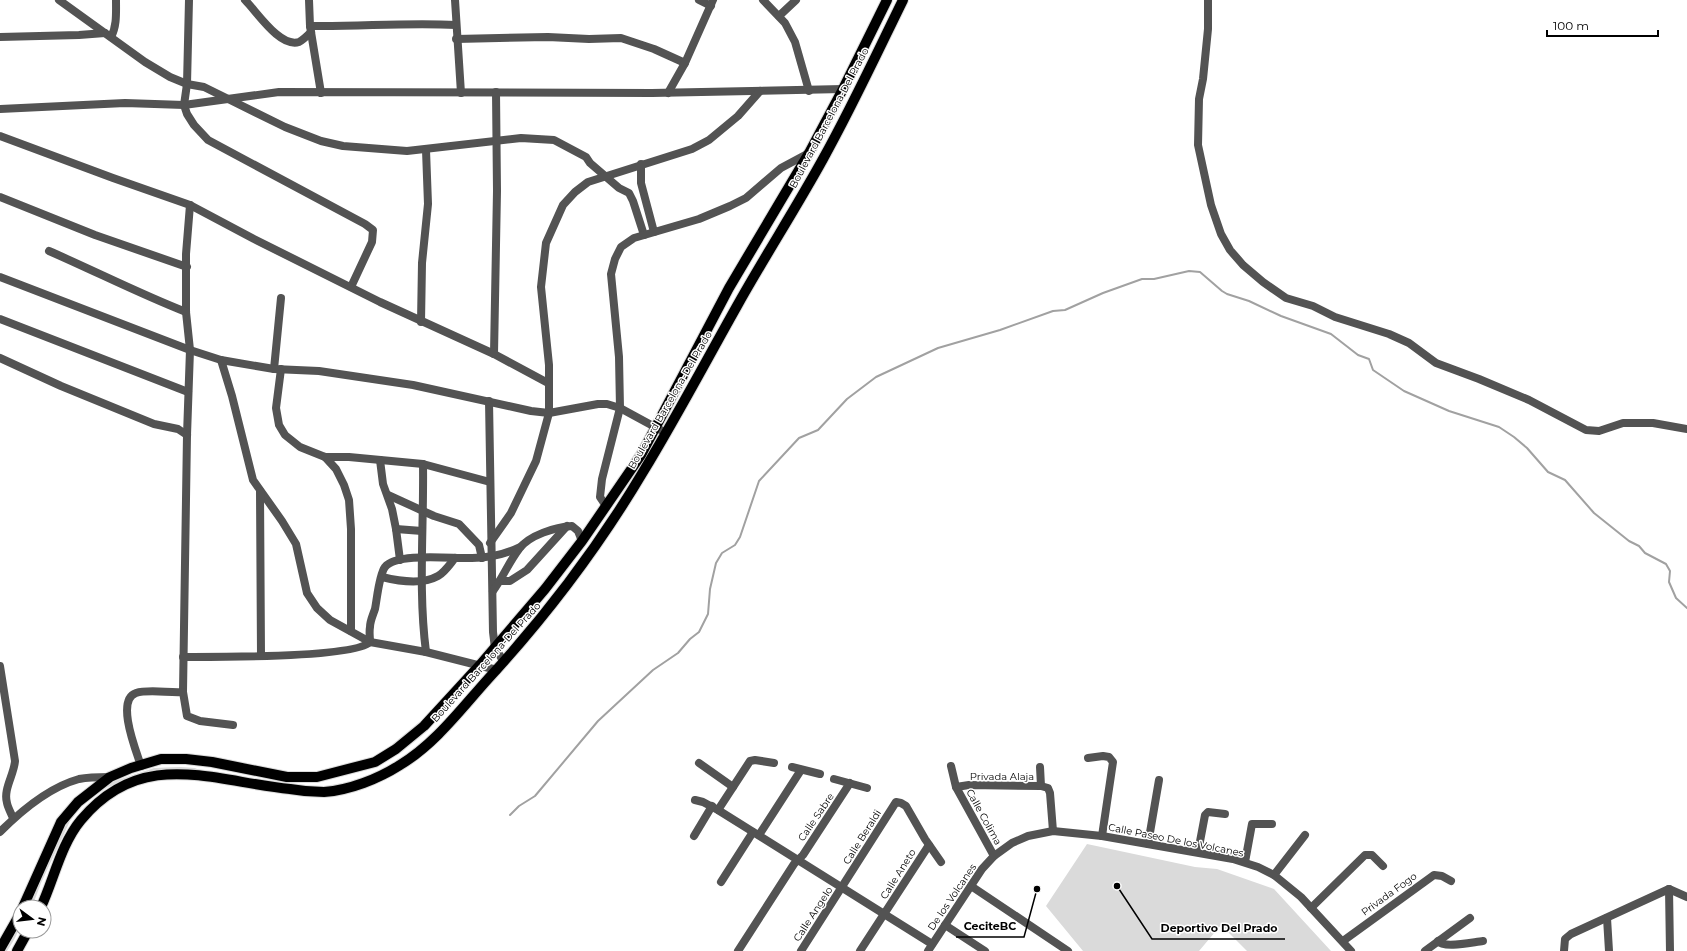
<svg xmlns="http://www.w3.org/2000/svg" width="1687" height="951" font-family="Montserrat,sans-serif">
<rect width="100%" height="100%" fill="#fff"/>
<g fill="#dadada">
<polygon points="180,767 195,768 199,770 156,771 108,787 93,797 80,808 70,821 41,883 32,907 26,907 59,834 79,805 106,784 154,768"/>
<polygon points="1087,844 1195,867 1217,869 1274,889 1331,951 1247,951 1221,925 1199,951 1083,951 1046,906"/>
<path d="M20,919C20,932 14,940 7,951H3Z"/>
</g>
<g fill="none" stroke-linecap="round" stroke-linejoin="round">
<polyline stroke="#a1a1a1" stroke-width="2" points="510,815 519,806 535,796 598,721 653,670 678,653 690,639 699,632 708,614 710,589 716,563 722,553 735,545 740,537 759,481 799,438 818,430 847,399 876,377 938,348 1000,330 1053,311 1065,310 1103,293 1142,279 1154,279 1189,271 1200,272 1222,291 1227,294 1249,301 1281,316 1331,334 1358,355 1369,359 1373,370 1404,391 1449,411 1499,427 1514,437 1527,448 1548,472 1565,480 1594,513 1629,541 1639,546 1645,553 1666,564 1670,571 1669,582 1676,598 1687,608"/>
<defs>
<g id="primary">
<polyline points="23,907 61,822 78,802 110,777 131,768 161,759 186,759 212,762 287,777 317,777 375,762 396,749 424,726 480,665 545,589 582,541 641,455 729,288 809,153 843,89 887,0"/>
<path d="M41,907C54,879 61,844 81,820C142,747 211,781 290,789C301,791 313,792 324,792C350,790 378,779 400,765C435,744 461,709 488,679C546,616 599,546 643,472C676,418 706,361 737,306C765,256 796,208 823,159C852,107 877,53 903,0"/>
<polyline points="0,949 20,914"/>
<polyline points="17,951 28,931"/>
</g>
</defs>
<use href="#primary" stroke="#dbdbdb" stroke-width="12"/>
<g stroke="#535353" stroke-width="8">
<polyline points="59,0 145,62 170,77 187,84 204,87 285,127 321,141 343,146 407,151 521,138 554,140 586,157 590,163 619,188 629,193 633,201 644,235"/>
<polyline points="189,0 187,84 184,105 187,114 194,125 208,140 365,224 373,230 372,242 351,287"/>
<path d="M245,0C257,12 280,48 299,42C303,40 308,35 311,32"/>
<polyline points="309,0 310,26 321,93"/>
<polyline points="455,0 461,93"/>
<polyline points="699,0 711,6"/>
<polyline points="763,0 785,23 795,42 809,91"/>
<polyline points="1208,0 1208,29 1203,79 1199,99 1198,145 1211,205 1221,234 1230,250 1243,265 1263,282 1286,298 1313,306 1335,317 1389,334 1409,343 1436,363 1479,379 1529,400 1586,430 1599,431 1623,423 1653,423 1687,429"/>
<polyline points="779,16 796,0"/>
<path d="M310,26C359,27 407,22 456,25"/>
<polyline points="0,37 79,35 105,33"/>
<path d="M111,37C117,26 116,13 116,0"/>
<polyline points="456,39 548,37 589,39 621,38 654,49 685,63"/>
<polyline points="668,93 685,63 713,0"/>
<polyline points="0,109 125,103 184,105 279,92 652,93 843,89"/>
<polyline points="0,136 113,178 190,205 254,239 380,302 494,354 548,383"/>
<polyline points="641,164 641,183 654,232"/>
<polyline points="0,197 95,235 187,267"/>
<polyline points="190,205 186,254 186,312 190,350 187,435 183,692 187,716 200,721 233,725"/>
<path d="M49,251C95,271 140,294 186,312"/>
<polyline points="0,319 188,392"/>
<polyline points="421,322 422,263 428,204 426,150"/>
<polyline points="494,354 497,191 496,92"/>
<polyline points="0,358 61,386 154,424 178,429 187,435"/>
<polyline points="221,360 232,396 253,480 282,521 296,544 307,593 317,608 330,620 370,642 426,652 497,670"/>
<polyline points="274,369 281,298"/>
<polyline points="281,369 276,408 279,425 285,435 300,447 325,457 349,457 423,464 490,482"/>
<polyline points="489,401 493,632 495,648 504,662"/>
<polyline points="325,457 336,469 344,485 349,500 351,529 351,631"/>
<polyline points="380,460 383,484 392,509 396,529 400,560"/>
<path d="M423,464C424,526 418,590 426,652"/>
<polyline points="260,491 261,655"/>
<polyline points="388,495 434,516 459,524 479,545 482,558"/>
<polyline points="606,506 600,497 602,479 620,408 619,357 611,274 615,259 621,247 634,238 699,219 730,206 746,198 781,168 809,153"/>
<polyline points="396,529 422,531"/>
<polyline points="490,543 511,513 536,461 549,413 549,365 541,287 546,243 563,205 575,192 588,182 692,149 709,140 738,116 760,91"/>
<path d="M382,577C398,581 422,585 438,576C445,572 450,564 455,558"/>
<polyline points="500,581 510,581 527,570 567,526"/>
<path d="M493,591C503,577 509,562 519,549C529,535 556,527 572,526L578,531L582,541"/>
<path d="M183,657C212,657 355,658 370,642C370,637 369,632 370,627C370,621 373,615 375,609C377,599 379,575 385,567C397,552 454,559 472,558C489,558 504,555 520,547"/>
<path d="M0,666L15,761C14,775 3,789 7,803C8,808 11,813 13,818"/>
<polyline points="1088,758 1103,756 1109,757 1113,762 1102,836"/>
<polyline points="699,763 733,787"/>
<path d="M141,766C137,753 115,700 136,693C148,689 169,693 183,692"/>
<polyline points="951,766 956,787 994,856"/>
<polyline points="792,767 820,774"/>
<polyline points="1040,767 1041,786"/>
<polyline points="834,779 867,788"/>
<polyline points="956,787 969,785 1041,786 1048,788 1050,793 1053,831"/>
<polyline points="695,800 703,802 718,810 932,944"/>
<polyline points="718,810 750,761 755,760 774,763"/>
<path d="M0,832C21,811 50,787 79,779C89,777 100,777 110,777"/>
<polyline points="759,835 801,770"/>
<polyline points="694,836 712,806"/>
<polyline points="1148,844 1159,780"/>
<polyline points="1198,852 1205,815 1208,812 1225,814"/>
<polyline points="1245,862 1252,824 1272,824"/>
<polyline points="1274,875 1305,835"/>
<polyline points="721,882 753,832"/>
<polyline points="971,886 1068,951"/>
<polyline points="1669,889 1670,951"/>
<polyline points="1311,908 1365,855 1372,855 1383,866"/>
<polyline points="1607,918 1609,951"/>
<polyline points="945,925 985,951"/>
<polyline points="1343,941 1434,875 1442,876 1451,881"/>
<path d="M1438,941C1444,949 1473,942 1483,941"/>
<polyline points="738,951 794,864 803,855 850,783"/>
<polyline points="801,951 896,802 901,803 906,806 925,839 941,862"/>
<polyline points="860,951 929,845"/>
<polyline points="1425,951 1470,918"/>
<polyline points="1564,951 1565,939 1571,934 1669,889 1687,897"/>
</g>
<g stroke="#535353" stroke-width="8">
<polyline points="0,277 190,350 221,360 274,369 319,371 413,385 531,411 549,413 598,404 607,404 620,408 666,433"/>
<polyline points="928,951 982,869 994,856 1012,843 1028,836 1053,831 1102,836 1233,859 1258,867 1274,875 1301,897 1351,951"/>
</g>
<use href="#primary" stroke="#000" stroke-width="10"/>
</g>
<g text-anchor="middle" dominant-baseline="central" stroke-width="3" stroke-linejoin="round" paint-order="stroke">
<g font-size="10" fill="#000" stroke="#fff">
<text transform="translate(829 118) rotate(-62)">Boulevard Barcelona-Del Prado</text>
<text transform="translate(670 400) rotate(-60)">Boulevard Barcelona-Del Prado</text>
<text transform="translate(486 662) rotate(-48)">Boulevard Barcelona-Del Prado</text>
<text x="1002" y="776">Privada Alaja</text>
<text transform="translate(816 817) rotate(-56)">Calle Sabre</text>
<text transform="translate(984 817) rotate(61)">Calle Colima</text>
<text transform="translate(862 837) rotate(-58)">Calle Beraldi</text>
<text transform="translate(1176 840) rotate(11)">Calle Paseo De los Volcanes</text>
<text transform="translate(898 874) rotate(-58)">Calle Aneto</text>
<text transform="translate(1389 894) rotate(-36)">Privada Fogo</text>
<text transform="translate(952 897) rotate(-56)">De los Volcanes</text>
<text transform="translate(813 914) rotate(-57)">Calle Angelo</text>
</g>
</g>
<path fill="none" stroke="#000" stroke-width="1.5" d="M1037 889L1024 937H956M1117 886L1152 939H1285"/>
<g fill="#000" stroke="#fff" stroke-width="1.5">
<circle cx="1037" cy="889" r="4"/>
<circle cx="1117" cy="886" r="4"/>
</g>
<g font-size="11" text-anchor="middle" font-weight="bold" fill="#000" stroke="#fff" stroke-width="3" stroke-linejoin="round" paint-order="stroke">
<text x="990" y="930">CeciteBC</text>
<text x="1219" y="932">Deportivo Del Prado</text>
</g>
<g transform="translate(32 919) rotate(105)"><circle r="19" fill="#ffffff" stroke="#999999"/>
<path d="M0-3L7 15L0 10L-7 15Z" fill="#000000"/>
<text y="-6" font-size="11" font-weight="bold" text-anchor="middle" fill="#000000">N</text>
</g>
<path d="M1547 30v6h111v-6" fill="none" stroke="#000000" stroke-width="2"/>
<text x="1553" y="30" font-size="12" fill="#000000" stroke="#ffffff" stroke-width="3" paint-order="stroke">100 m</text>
</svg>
